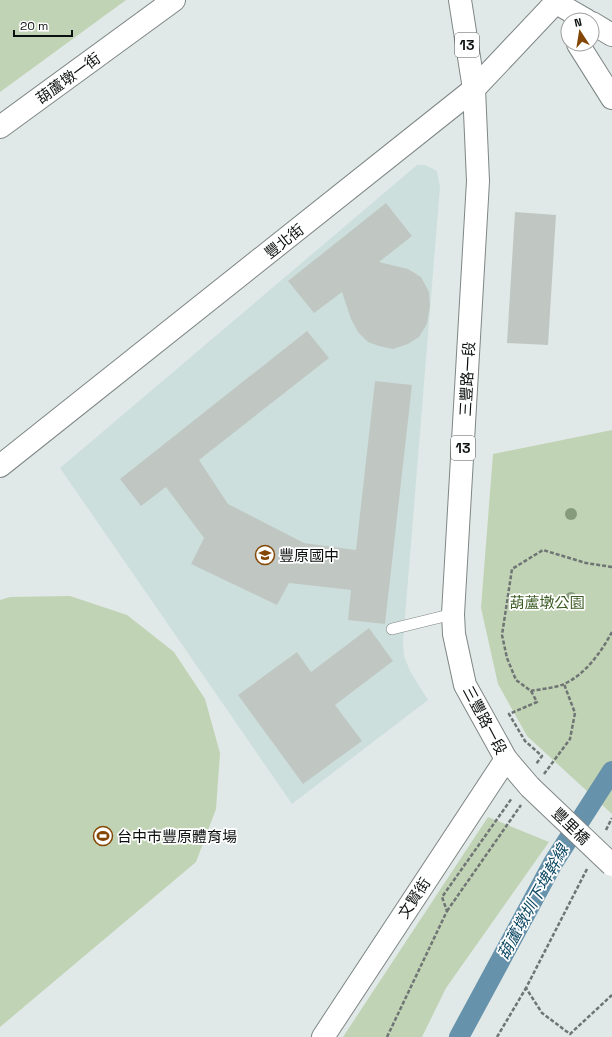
<svg xmlns="http://www.w3.org/2000/svg" width="612" height="1037" font-family="'Space Grotesk','Noto Sans TC',sans-serif">
<rect width="100%" height="100%" fill="#e0e9e7"/>
<polygon fill="#cddfdc" points="417,165 425,165 437,171 440,187 403,642 404,656 410,671 428,700 292,804 60,468"/>
<g fill="#c0d3b4">
<polygon points="0,0 126,0 0,92"/>
<polygon points="612,430 612,814 527,736 498,684 481,608 493,454"/>
<polygon points="70,596 127,615 174,652 205,699 220,753 216,809 196,862 0,1027 0,600 10,597"/>
<polygon points="488,817 549,842 446,988 422,1037 343,1037"/>
</g>
<g fill="none" stroke-linecap="round" stroke-linejoin="round">
<polyline stroke="#6792ab" stroke-width="20" points="459,1037 553,863 612,771"/>
</g>
<g fill="#c0c7c3">
<polygon points="386,203 412,236 379,262 408,269 421,277 429,292 430,306 427,324 419,337 408,344 393,349 379,346 368,342 358,332 351,319 342,292 314,313 288,281"/>
<polygon points="515,212 556,215 548,345 507,343"/>
<polygon points="307,331 329,358 199,460 228,504 304,543 356,550 375,381 412,385 385,624 348,620 351,590 289,583 277,605 191,564 204,538 166,487 141,506 120,479"/>
<polygon points="369,628 393,661 335,705 362,741 303,784 238,695 297,652 311,672"/>
</g>
<g fill="none" stroke-linecap="round" stroke-linejoin="round">
<defs>
<polyline id="service" points="392,629 453,614"/>
<g id="minor">
<polyline points="0,127 174,0"/>
<polyline points="0,466 474,89 558,0"/>
<polyline points="323,1037 506,759"/>
</g>
<g id="tertiary">
<polyline points="555,2 586,20"/>
<polyline points="592,23 612,35"/>
<polyline points="578,44 612,98"/>
</g>
<polyline id="primary" points="460,0 474,89 478,181 453,614 454,634 465,685 506,759 530,787"/>
</defs>
<use href="#service" stroke="#7e8684" stroke-width="12"/>
<use href="#minor" stroke="#7e8684" stroke-width="24"/>
<use href="#tertiary" stroke="#7e8684" stroke-width="24"/>
<use href="#primary" stroke="#7e8684" stroke-width="24"/>
<g stroke="#6f7474" stroke-width="2.5" stroke-dasharray="4 2" stroke-linecap="butt">
<path d="M612,567L586,563L543,550L512,569L502,635L507,658L516,680L531,691C541,689 555,688 564,684C586,674 601,652 612,632"/>
<polyline points="531,691 537,702 509,714 525,741 542,756 536,764"/>
<polyline points="544,774 570,739 575,713 564,684"/>
<polyline points="606,830 612,818"/>
<polyline points="587,869 526,988 542,1013 570,1034 612,995"/>
<polyline points="447,911 521,805"/>
<polyline points="387,1037 447,911 442,897 512,798"/>
<polyline points="497,1037 526,988"/>
</g>
<use href="#service" stroke="#fff" stroke-width="11"/>
<use href="#minor" stroke="#fff" stroke-width="22"/>
<use href="#tertiary" stroke="#fff" stroke-width="22"/>
<use href="#primary" stroke="#fff" stroke-width="22"/>
<defs>
<polyline id="primary-bridge" points="530,787 612,865"/>
</defs>
<use href="#primary-bridge" stroke="#7e8684" stroke-width="24" stroke-linecap="butt"/>
<use href="#primary-bridge" stroke="#fff" stroke-width="22"/>
</g>
<g fill="#869b7c">
<circle cx="571" cy="514" r="6"/>
<circle cx="571" cy="598" r="6"/>
</g>
<defs>
<symbol id="school-ring" viewBox="-11 -11 22 22"><circle r="9.5" fill="#fff" stroke="#844604" stroke-width="1.5"/><path d="M0-5L7-2L0 1L-7-2ZM-4 1L0 2.5L4 1V4Q0 6-4 4Z" fill="#844604"/></symbol>
<symbol id="stadium-ring" viewBox="-11 -11 22 22"><circle r="9.5" fill="#fff" stroke="#844604" stroke-width="1.5"/><path d="M0-5a6.5 5 0 1 0 0 10a6.5 5 0 1 0 0-10ZM-3.5-1.8h7v3.6h-7Z" fill="#844604"/></symbol>
</defs>
<g fill-rule="evenodd">
<use href="#school-ring" x="254" y="544" width="22" height="22"/>
<use href="#stadium-ring" x="92" y="825" width="22" height="22"/>
</g>
<g text-anchor="middle" dominant-baseline="central" stroke-width="3.5" stroke-linejoin="round" paint-order="stroke">
<g fill="#fff" stroke="#565858" stroke-width="1">
<rect x="455" y="33" width="24" height="24" rx="3"/>
<rect x="451" y="436" width="24" height="24" rx="3"/>
</g>
<g font-size="14" font-weight="bold" fill="#0d1010">
<text x="467" y="45">13</text>
<text x="463" y="448">13</text>
</g>
<g font-size="15" fill="#0d1010" stroke="#fff">
<text transform="translate(68 78) rotate(-36)">葫蘆墩一街</text>
<text transform="translate(284 241) rotate(-38)">豐北街</text>
<text transform="translate(467 379) rotate(-87)">三豐路一段</text>
<text transform="translate(485 720) rotate(62)">三豐路一段</text>
<text transform="translate(571 826) rotate(44)">豐里橋</text>
<text transform="translate(414 898) rotate(-57)">文賢街</text>
</g>
<g font-size="15" fill="#0d1010" stroke="#fff" text-anchor="start">
<text x="279" y="555">豐原國中</text>
<text x="117" y="836">台中市豐原體育場</text>
</g>
<g font-size="15" fill="#3d5c25" stroke="#fff">
<text x="547" y="602">葫蘆墩公園</text>
</g>
<g font-size="16" font-style="italic" fill="#0c4862" stroke="#fff">
<text transform="translate(533 902) rotate(-61)">葫蘆墩圳下埤幹線</text>
</g>
</g>
<g transform="translate(580 32) rotate(348)"><circle r="19" fill="#ffffff" stroke="#9e9f9f"/>
<path d="M0-3L7 15L0 10L-7 15Z" fill="#844604"/>
<text y="-6" font-size="11" font-weight="bold" text-anchor="middle" fill="#0d1010">N</text>
</g>
<path d="M14 30v6h58v-6" fill="none" stroke="#0d1010" stroke-width="2"/>
<text x="20" y="30" font-size="12" fill="#0d1010" stroke="#ffffff" stroke-width="3" paint-order="stroke">20 m</text>
</svg>
